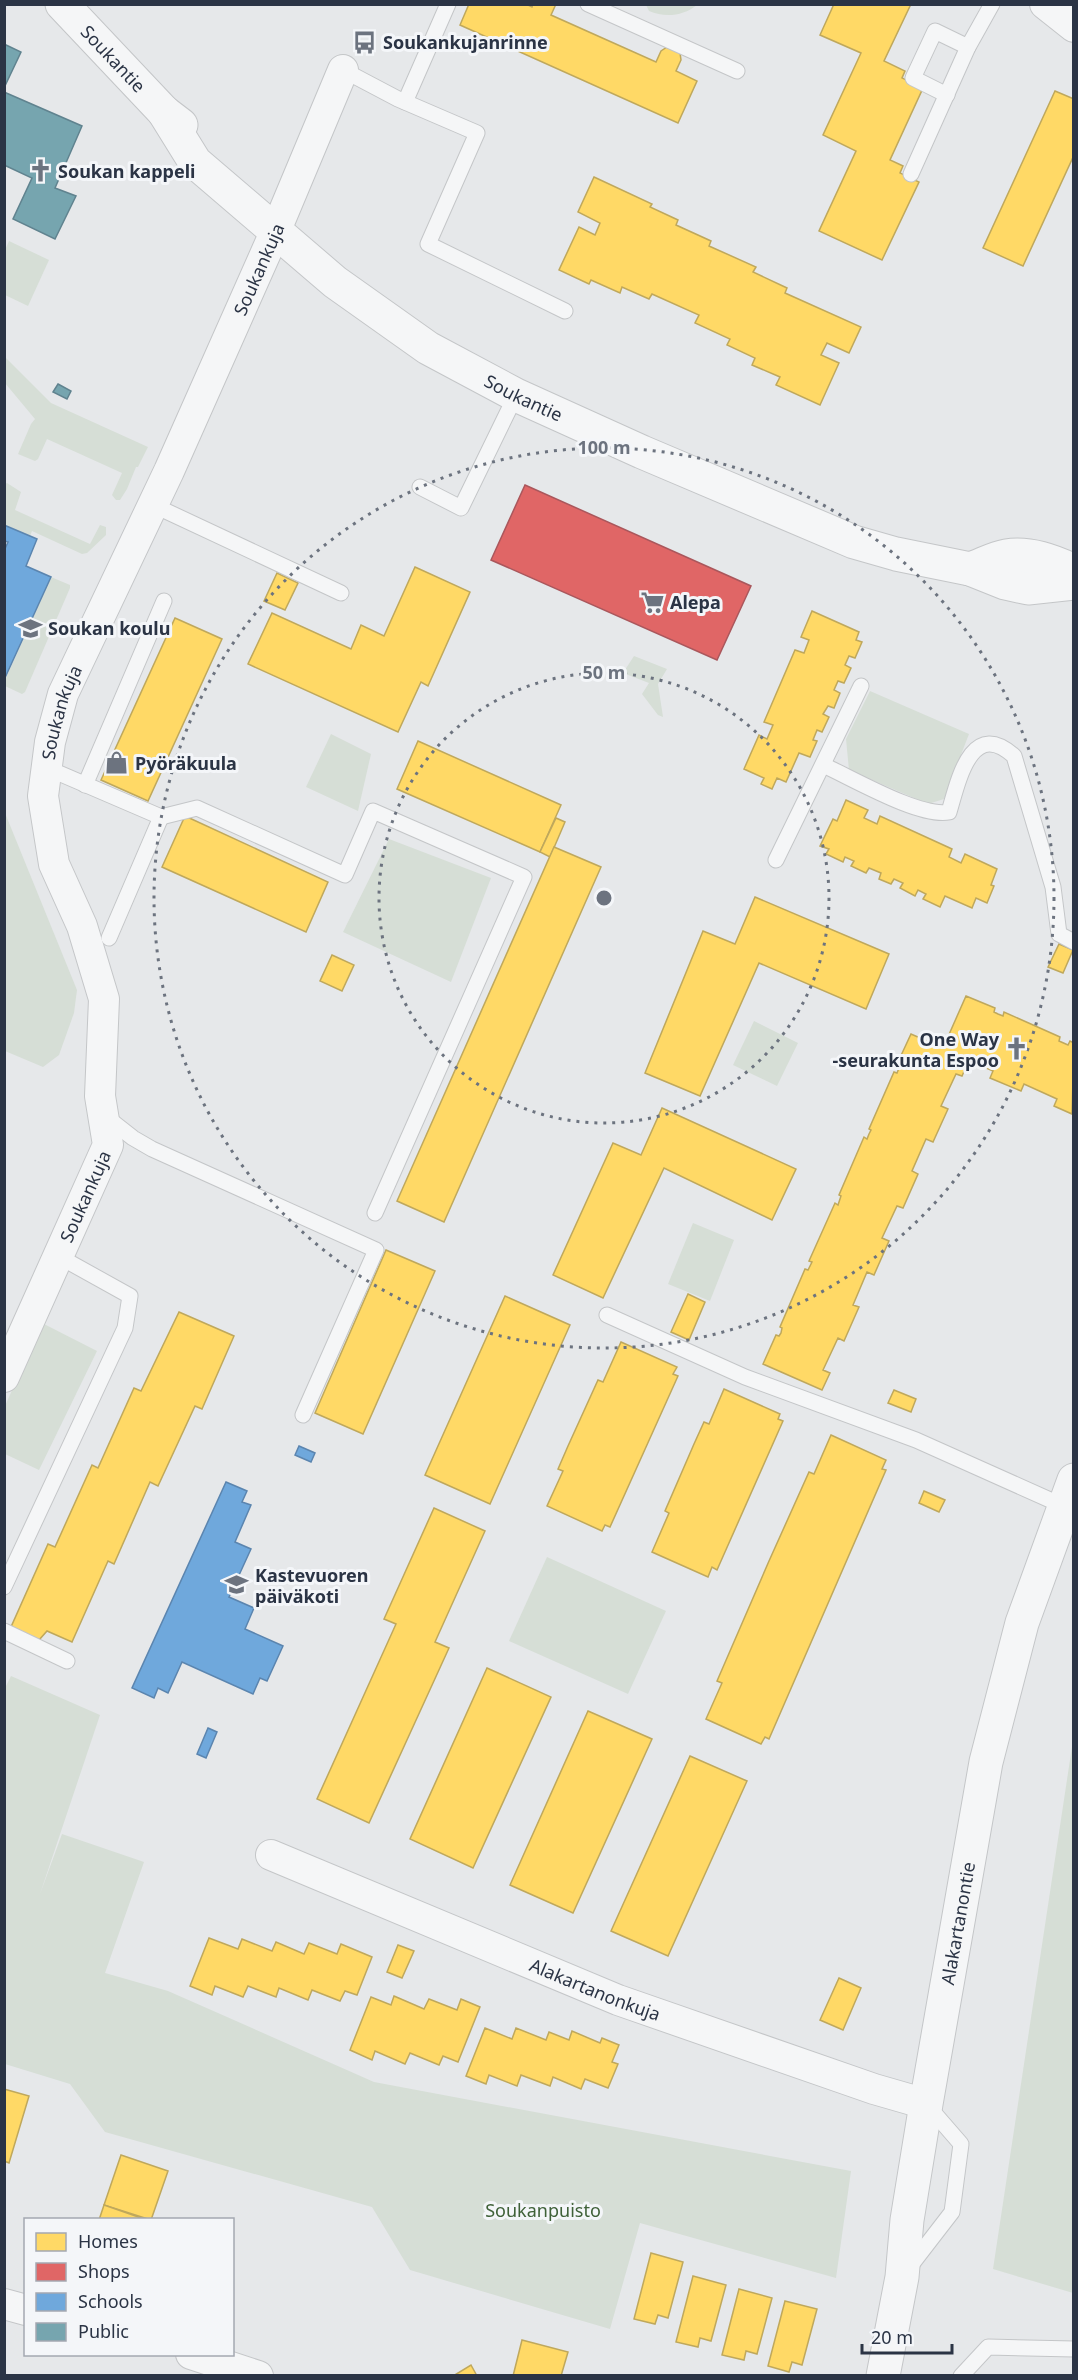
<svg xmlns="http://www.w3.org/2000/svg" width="1078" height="2380" font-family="'Noto Sans',sans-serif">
<rect width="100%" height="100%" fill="#e6e8ea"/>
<g fill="#d6ded6">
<path d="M646,5H697C683,16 665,18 649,11Z"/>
<polygon points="9,241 49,260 28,306 5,295 5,250"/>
<polygon points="4,356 51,403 148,447 138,467 136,467 127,489 120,500 116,500 112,495 122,473 47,439 38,459 35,461 18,454 31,424 35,419 5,383"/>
<polygon points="7,483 21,492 15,510 90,544 100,525 106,527 106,535 87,553 82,554 32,531 30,536 5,525 5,484"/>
<polygon points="51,577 70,585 70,588 25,692 22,694 5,686 5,680"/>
<polygon points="634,656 667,669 658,684 663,717 658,715 642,694 649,683 623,673"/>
<polygon points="870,691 969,734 944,799 928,804 849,770 846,739"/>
<polygon points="331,734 371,754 358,811 306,787"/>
<polygon points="5,813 77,990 74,1013 59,1055 43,1067 5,1051"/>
<polygon points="389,839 491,878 451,982 343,932"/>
<polygon points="754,1021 798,1043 777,1086 733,1065"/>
<polygon points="693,1223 734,1240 710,1301 668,1284"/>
<polygon points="42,1323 97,1351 39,1470 5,1454 5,1406"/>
<polygon points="547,1557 666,1611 628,1694 509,1641"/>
<polygon points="11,1676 100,1715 40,1894 62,1834 144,1862 105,1973 168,1991 374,2082 851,2171 836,2278 640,2223 610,2329 410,2270 372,2207 105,2132 70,2084 5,2064 4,1690"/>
<polygon points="1073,1740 1073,2293 993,2269"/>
</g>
<g fill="#ffd966" stroke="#bfa85c" stroke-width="1.5">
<polygon points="469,4 526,4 532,7 533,4 556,4 551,15 656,62 661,51 667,47 680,53 681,60 676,71 697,81 678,123 460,25"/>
<polygon points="834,4 911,4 884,61 905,71 902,78 923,88 890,160 903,166 900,173 919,182 882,260 819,231 856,151 823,135 861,53 820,35"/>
<polygon points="1055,91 1074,99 1074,155 1023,266 983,248"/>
<polygon points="594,177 652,204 650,207 678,220 676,225 711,241 709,246 756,267 753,272 787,288 785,293 861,327 849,353 827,343 821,355 839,363 820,405 776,385 780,377 752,365 755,358 727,345 730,339 695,323 699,315 652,294 649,299 622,287 620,293 591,280 589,284 559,270 579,227 595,235 600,223 578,212"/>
<polygon points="415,567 470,592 428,686 421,682 398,732 248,664 272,613 351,649 361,625 384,636"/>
<polygon points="277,573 298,583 285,610 264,601"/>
<polygon points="812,611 859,632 856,640 862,642 855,658 849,656 845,665 851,668 844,683 838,681 834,690 840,693 834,708 828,706 823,714 829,717 822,732 817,730 813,740 817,741 810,757 799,753 786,782 777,778 772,789 761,784 764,778 744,769 759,735 767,739 773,725 764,722 795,650 804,653 809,640 801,637"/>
<polygon points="175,618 222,639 148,801 101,780"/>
<polygon points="418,741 561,805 540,852 397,789"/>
<polygon points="846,800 868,810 864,818 877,824 880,816 952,849 949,857 961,863 965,854 997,869 991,885 994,886 987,903 976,898 972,908 945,896 940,907 923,899 926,894 918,890 915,896 900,888 903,883 894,879 891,884 879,879 881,873 869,868 866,873 851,866 854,861 845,857 843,862 826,854 829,849 820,846 833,819 837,821"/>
<polygon points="185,816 328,882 306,932 162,867"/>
<polygon points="556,818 565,822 550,857 540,852"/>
<polygon points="554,847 601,867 444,1222 397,1201"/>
<polygon points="755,897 889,954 866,1009 759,963 700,1096 645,1073 703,931 735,944"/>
<polygon points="1059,944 1073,950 1063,973 1048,967"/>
<polygon points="332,955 354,965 342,991 320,981"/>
<polygon points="966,996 995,1008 994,1012 998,1014 1003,1016 1004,1012 1060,1037 1059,1041 1068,1045 1070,1041 1074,1043 1072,1114 1054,1106 1057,1099 1024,1084 1021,1091 990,1078 993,1071 969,1060 962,1076 956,1074 941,1106 948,1109 933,1142 926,1139 912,1171 918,1174 903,1208 897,1206 882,1238 889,1241 874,1275 867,1272 853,1305 859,1307 844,1341 838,1338 823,1370 830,1373 822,1390 763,1364 776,1335 779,1336 781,1333 782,1328 780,1327 805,1269 808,1270 812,1262 809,1261 835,1203 838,1205 841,1196 839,1195 864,1137 867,1139 869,1134 871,1130 869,1129 894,1072 897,1073 901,1063 898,1062 911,1034 943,1048"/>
<polygon points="662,1108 796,1169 772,1220 664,1168 603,1298 553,1275 613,1143 641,1155"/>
<polygon points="386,1250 435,1271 363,1434 315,1413"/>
<polygon points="688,1294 705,1302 689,1340 671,1332"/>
<polygon points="505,1296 570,1325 490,1504 425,1475"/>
<polygon points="179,1312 234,1336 202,1409 195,1406 158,1486 150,1482 114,1564 108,1561 72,1642 47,1631 39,1640 11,1627 48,1544 55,1547 92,1465 98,1468 134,1388 141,1391"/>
<polygon points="621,1342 677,1367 673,1374 678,1376 610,1527 605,1525 602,1531 547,1506 563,1471 558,1469 568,1446 598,1380 603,1382"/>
<polygon points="724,1389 780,1414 778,1419 783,1421 717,1570 712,1567 708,1577 652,1552 669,1513 665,1511 694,1444 704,1422 709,1424"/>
<polygon points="894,1390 916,1399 911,1412 888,1403"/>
<polygon points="831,1435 886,1460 882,1469 886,1470 769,1739 765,1737 761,1744 706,1719 722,1683 717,1681 769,1561 809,1472 814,1474"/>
<polygon points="924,1491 945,1500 939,1512 919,1503"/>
<polygon points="434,1508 485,1531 435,1642 449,1648 369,1823 317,1799 396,1624 384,1619"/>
<polygon points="487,1668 551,1697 473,1868 410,1839"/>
<polygon points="588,1711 652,1739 573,1913 510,1885"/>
<polygon points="690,1756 747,1781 668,1956 611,1931"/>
<polygon points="209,1938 238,1949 242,1939 272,1951 276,1942 304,1954 309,1943 337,1954 341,1944 372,1957 357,1995 345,1991 340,2001 312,1990 308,2000 279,1988 276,1997 248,1986 243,1997 215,1986 212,1995 190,1986"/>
<polygon points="398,1945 414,1951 402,1978 387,1972"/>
<polygon points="839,1978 861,1988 843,2030 820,2020"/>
<polygon points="394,1996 424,2009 429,1999 457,2010 461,1999 480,2007 458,2062 443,2056 439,2065 410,2053 405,2064 375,2051 372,2060 350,2050 371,1997 391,2005"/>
<polygon points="485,2028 512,2039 516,2028 546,2040 549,2032 569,2040 572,2031 600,2043 602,2038 619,2045 612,2062 618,2064 608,2088 585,2079 581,2089 553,2077 550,2086 521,2075 517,2086 489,2075 486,2084 466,2076"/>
<polygon points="4,2089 29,2096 9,2163 4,2161"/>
<polygon points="121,2155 168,2171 151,2220 104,2205"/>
<polygon points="104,2205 147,2220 99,2220"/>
<polygon points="651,2253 683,2262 668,2318 658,2315 655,2324 634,2319"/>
<polygon points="693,2276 726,2285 711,2341 700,2338 698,2347 676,2342"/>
<polygon points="739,2289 772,2298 757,2354 746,2351 744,2360 722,2355"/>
<polygon points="785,2301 817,2309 802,2365 792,2362 789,2372 768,2366"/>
<polygon points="522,2340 568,2352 561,2376 513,2376"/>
<polygon points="471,2365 477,2376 453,2376"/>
</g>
<polygon fill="#e06666" stroke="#aa575c" stroke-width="1.5" points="525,485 751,586 717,660 491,560"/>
<g fill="#6fa8dc" stroke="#5b85af" stroke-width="1.5">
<polygon points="4,525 37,539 26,566 51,577 4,680 4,551 8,542 4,541"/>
<polygon points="299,1446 315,1453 311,1462 295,1455"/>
<polygon points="226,1482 247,1491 242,1502 251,1505 235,1542 251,1549 229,1597 254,1608 245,1629 283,1646 267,1681 260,1678 253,1694 182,1662 168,1693 158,1688 154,1698 132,1688"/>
<polygon points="208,1728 217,1732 206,1758 197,1754"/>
</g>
<g fill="#76a5af" stroke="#60838f" stroke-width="1.5">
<polygon points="4,44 21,52 4,88"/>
<polygon points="4,92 82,126 55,188 76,196 55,239 13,219 32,178 4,165"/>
<polygon points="58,384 71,391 67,399 53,392"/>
</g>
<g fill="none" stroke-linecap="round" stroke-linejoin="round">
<defs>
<g id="service">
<polyline points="588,4 737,71"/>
<polyline points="343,70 398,99 477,133 428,244 565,311"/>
<polyline points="947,95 913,78 935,31 968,47"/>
<polyline points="405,102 448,4"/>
<polyline points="911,174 968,47 992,4"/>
<polyline points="420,487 461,508 516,395"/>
<polyline points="153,505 341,593"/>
<path d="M823,765C852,778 920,818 949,812C958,782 971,717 1014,756L1053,887L1059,934L1074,942"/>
<polyline points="47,768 161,817 197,808 345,875 373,811 524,877 375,1213"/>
<polyline points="85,785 164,601"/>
<polyline points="776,860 861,686"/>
<polyline points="109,938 161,817"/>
<polyline points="105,1116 133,1138 152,1149 376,1250 303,1415"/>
<polyline points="607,1315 745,1377 916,1440 1068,1508"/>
<polyline points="4,1587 125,1328 130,1296 58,1256"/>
<polyline points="4,1631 67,1661"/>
<polyline points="908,2269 952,2212 961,2144 928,2106"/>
<polyline points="961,2376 988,2347 1074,2349"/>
</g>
<g id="minor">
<polyline points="1045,4 1074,27"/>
<path id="s1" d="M4,1377L108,1145L100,1096L104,999L82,926L54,864L43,796L50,742L63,694L169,471L276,230L343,70"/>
<path id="s2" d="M271,1855L618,2000L874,2089L926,2104"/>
<polyline points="4,2304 26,2310"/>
<polyline points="191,2354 258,2376"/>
</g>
<g id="tertiary">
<path id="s3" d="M62,4L164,112L181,125"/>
<path id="s4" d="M164,112L195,162L335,282L428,348L516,395L642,452L854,542L896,554L970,569L1005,583L1028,588L1074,583"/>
<path d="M970,569C982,565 994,558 1006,556C1029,552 1053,561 1074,571"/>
<path id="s5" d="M883,2376L902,2277L907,2220L926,2104L986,1762L1022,1623L1074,1480"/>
</g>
</defs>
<use href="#service" stroke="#c4c6c8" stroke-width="17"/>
<use href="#minor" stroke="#c4c6c8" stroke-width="32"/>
<use href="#tertiary" stroke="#c4c6c8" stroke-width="35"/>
<use href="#service" stroke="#f5f6f7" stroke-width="15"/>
<use href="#minor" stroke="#f5f6f7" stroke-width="30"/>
<use href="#tertiary" stroke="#f5f6f7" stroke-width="33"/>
</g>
<g fill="none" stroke="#6c737f" stroke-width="3" stroke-dasharray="3 6">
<circle cx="604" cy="898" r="225"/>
<circle cx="604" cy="898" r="450"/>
</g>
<defs>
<symbol id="bus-bare" viewBox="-9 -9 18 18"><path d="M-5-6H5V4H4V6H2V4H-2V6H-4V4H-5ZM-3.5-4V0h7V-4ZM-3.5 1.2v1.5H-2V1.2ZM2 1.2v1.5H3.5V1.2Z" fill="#6c737f" stroke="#f4f6f9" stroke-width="2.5" paint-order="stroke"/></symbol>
<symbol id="church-bare" viewBox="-9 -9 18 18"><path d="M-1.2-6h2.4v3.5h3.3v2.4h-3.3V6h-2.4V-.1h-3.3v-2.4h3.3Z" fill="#6c737f" stroke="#f4f6f9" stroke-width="2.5" paint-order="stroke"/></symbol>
<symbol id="supermarket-bare" viewBox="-9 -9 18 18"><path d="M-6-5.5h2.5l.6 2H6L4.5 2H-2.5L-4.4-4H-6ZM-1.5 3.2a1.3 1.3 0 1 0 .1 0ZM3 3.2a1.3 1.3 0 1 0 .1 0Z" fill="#6c737f" stroke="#f4f6f9" stroke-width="2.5" paint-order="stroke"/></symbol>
<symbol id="school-bare" viewBox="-9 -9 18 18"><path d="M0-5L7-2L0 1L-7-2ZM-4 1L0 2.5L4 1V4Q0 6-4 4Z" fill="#6c737f" stroke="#f4f6f9" stroke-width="2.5" paint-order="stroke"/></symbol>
<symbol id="shop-bare" viewBox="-9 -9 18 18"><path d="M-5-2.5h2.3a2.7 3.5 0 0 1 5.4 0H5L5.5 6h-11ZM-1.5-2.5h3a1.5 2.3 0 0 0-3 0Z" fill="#6c737f" stroke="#f4f6f9" stroke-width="2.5" paint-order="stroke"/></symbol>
</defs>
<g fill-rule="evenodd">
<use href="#bus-bare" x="348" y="26" width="33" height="33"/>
<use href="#church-bare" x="24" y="154" width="33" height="33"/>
<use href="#supermarket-bare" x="636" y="586" width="33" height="33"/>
<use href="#school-bare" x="14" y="612" width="33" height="33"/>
<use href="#shop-bare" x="100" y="746" width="33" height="33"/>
<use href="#church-bare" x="1000" y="1032" width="33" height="33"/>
<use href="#school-bare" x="220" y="1568" width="33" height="33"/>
</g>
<g text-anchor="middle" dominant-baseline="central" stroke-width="6" stroke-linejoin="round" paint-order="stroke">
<g font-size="18" font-weight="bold" fill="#2b3445" stroke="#f4f6f9" text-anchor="start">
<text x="383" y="42">Soukankujanrinne</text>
<text x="58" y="171">Soukan kappeli</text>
<text x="670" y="602">Alepa</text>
<text x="48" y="628">Soukan koulu</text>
<text x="135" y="763">Pyöräkuula</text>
<text x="999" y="1039" text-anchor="end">One Way<tspan x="999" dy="21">-seurakunta Espoo</tspan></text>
<text x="255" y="1575">Kastevuoren<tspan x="255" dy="21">päiväkoti</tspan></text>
</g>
<g font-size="18" fill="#2b3445" stroke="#f4f6f9">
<text stroke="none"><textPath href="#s3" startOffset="75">Soukantie</textPath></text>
<text stroke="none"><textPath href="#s1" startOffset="1186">Soukankuja</textPath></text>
<text stroke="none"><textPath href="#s4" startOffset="465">Soukantie</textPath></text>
<text stroke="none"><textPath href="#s1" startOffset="700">Soukankuja</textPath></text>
<text stroke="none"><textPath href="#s1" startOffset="198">Soukankuja</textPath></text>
<text stroke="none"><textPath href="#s5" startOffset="459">Alakartanontie</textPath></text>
<text stroke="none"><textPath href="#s2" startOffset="351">Alakartanonkuja</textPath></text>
</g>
<g font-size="18" fill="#3f6138" stroke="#f4f6f9">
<text x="543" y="2210">Soukanpuisto</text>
</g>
</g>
<circle cx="604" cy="898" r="9" fill="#6c737f" stroke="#f4f6f9" stroke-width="3"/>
<g font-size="18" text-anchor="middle" font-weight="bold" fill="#6c737f" stroke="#f4f6f9" stroke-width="6" stroke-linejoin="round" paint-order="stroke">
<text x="604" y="454">100 m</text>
<text x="604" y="679">50 m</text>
</g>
<rect width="1078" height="2380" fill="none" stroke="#2b3445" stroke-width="12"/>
<rect x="24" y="2218" width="210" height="138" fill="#f4f6f9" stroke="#a4a8b1" stroke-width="1.5"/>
<rect x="36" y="2233" width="30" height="18" fill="#ffd966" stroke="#a4a8b1" stroke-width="1.5"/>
<text x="78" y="2248" font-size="18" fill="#2b3445">Homes</text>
<rect x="36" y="2263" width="30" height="18" fill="#e06666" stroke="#a4a8b1" stroke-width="1.5"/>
<text x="78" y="2278" font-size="18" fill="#2b3445">Shops</text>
<rect x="36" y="2293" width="30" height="18" fill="#6fa8dc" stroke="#a4a8b1" stroke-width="1.5"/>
<text x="78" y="2308" font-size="18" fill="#2b3445">Schools</text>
<rect x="36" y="2323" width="30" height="18" fill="#76a5af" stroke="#a4a8b1" stroke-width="1.5"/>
<text x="78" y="2338" font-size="18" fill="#2b3445">Public</text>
<path d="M862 2344v9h90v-9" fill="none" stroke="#2b3445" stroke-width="3"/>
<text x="871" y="2344" font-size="18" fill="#2b3445" stroke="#f4f6f9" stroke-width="4.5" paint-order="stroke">20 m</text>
</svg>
